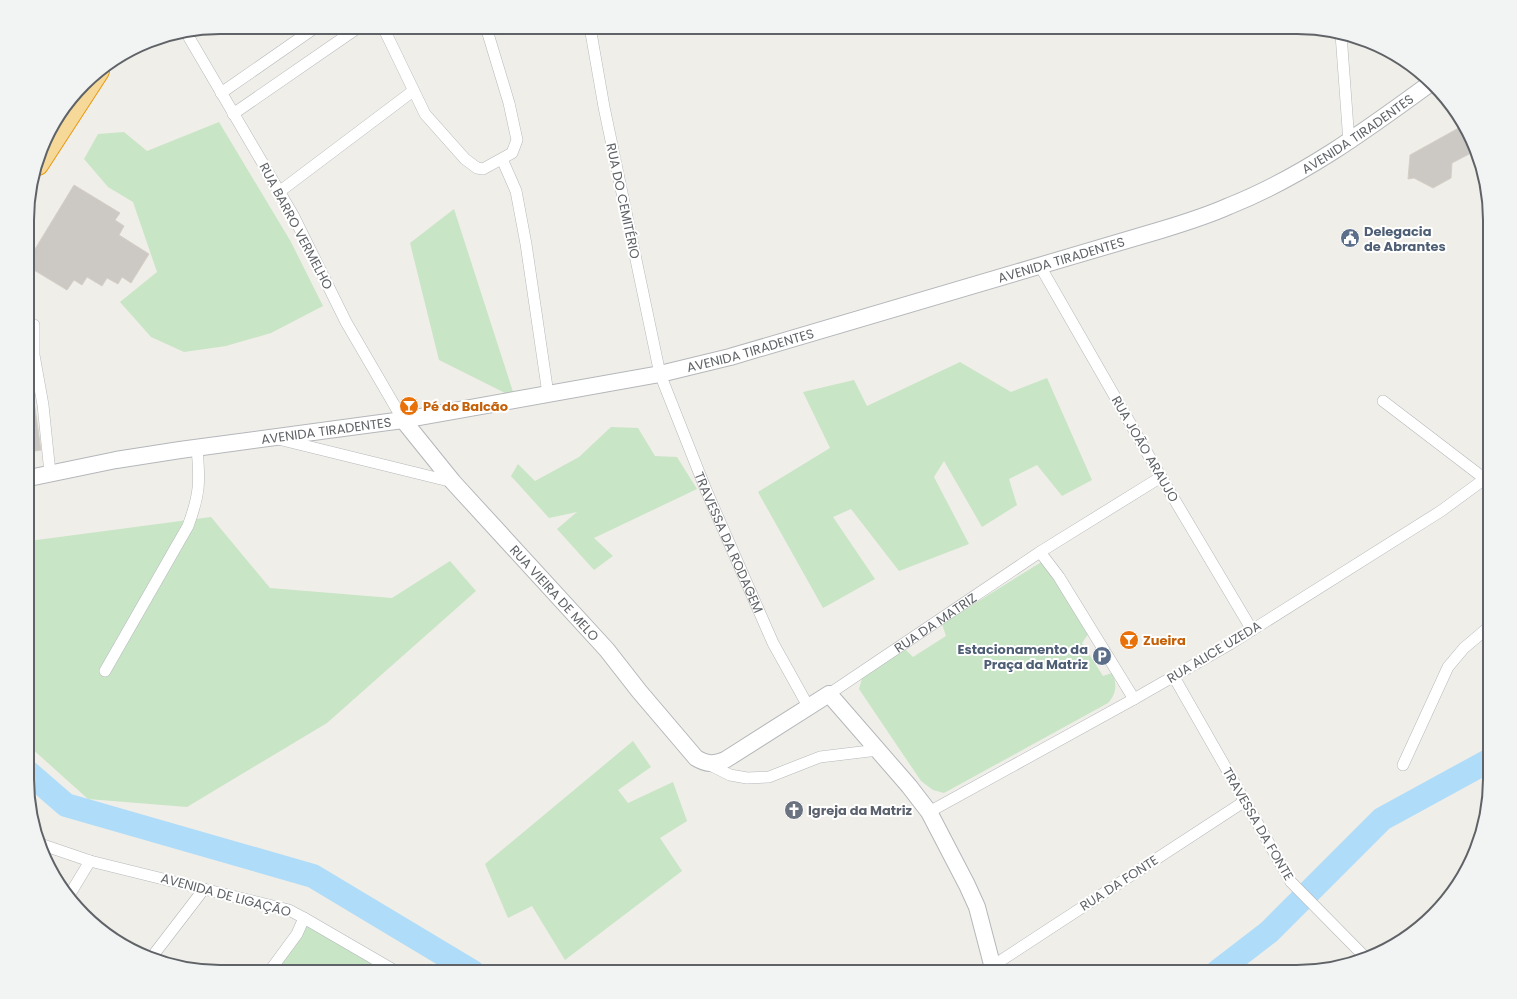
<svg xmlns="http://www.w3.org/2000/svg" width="1517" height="999" font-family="Poppins,sans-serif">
<rect width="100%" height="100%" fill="#f0eee8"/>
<g fill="#c8e5c6">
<polygon points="219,122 291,242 323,306 271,333 226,346 184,352 151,337 120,302 157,272 133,202 108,187 84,159 98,134 124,132 147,151"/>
<polygon points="454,209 515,398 439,360 410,243"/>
<polygon points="960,362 1011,392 1047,378 1092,480 1062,496 1037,465 1009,479 1017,505 982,527 944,461 934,477 969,544 899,571 851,509 833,517 875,579 823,608 758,492 830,448 803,392 854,380 867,406"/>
<polygon points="611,427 638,428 655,456 677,457 697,489 594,538 613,556 594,570 557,529 577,512 549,518 511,476 518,464 535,481 579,457"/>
<polygon points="211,517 270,588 392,598 450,561 476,591 327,723 187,807 88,799 29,746 29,541"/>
<path d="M1043,561L1089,633L1082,643L1103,676L1112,673C1117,684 1117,693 1108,703L944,793L933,790L921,781L859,689L863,675L904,648L913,657L946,636L942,624Z"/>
<polygon points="633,741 651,767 618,790 628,803 673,782 687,821 660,838 682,871 565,960 532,906 508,918 485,864"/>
<polygon points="305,916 382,962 376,972 265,972"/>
</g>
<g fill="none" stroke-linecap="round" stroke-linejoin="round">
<g stroke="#aedcf9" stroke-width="24">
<polyline points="29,773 66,805 313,876 473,972"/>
<polyline points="1217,972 1269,932 1382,819 1490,760"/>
</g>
</g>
<g fill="#ccc9c4" stroke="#d4cfc6">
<polygon points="1464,125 1473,152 1452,163 1451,178 1433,188 1414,178 1408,179 1410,155"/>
<polygon points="74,185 120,213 115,220 124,226 119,235 149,254 131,283 122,277 118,284 107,278 102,286 87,277 82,285 74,280 67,290 29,267 29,259"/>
<polygon points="29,367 41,450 29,452"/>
</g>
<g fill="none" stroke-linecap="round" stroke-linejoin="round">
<defs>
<g id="street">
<polyline points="383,27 425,114 465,159 477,168 483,169 512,153 517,140 509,103 486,27"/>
<path id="s1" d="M590,27L604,107L660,374L706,490L773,643L808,706"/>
<polyline points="187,34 293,215 346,322 403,420"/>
<polyline points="1341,34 1349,142"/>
<polyline points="221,93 316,27"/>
<polyline points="233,114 359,27"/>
<polyline points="502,159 516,191 526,244 548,394"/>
<polyline points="279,192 413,91"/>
<polyline points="1040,266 1161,477 1252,630"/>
<polyline points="34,325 34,355 43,405 50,473"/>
<polyline points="1383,401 1485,479"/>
<polyline points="278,439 453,482"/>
<polyline points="1040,552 1059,577 1134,699"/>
<path d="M105,671L188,526C200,494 200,481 197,448"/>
<polyline points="1174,677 1291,882 1363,955"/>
<path id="s2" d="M829,694L1040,552L1161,477"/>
<polyline points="708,764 730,775 747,778 769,777 820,757 878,750"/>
<polyline points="1403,765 1448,667 1464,648 1490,626"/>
<polyline points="929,812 1134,699 1230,644 1441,511 1490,475"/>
<polyline points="43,845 90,861 289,910 304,918 397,972"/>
<polyline points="70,894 90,861"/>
<polyline points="151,958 204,889"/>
<polyline points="994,965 1245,801"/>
<polyline points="269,972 297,934 304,918"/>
</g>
<g id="secondary">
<path id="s3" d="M403,420L453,482L607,650L639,691L696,758C706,764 714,765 725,760L829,694L909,786L929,812L967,885L977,907L994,972"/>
<path id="s4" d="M29,478L116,460L180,450L403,420L660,374L730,357L1161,230C1184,223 1207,216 1229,206C1302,177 1365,131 1428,85"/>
</g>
<polyline id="highway" points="38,165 99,71"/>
</defs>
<use href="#street" stroke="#b5b8bb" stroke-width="12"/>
<use href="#secondary" stroke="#b4b7bb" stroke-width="18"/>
<use href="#highway" stroke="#e69911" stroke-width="22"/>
<use href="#street" stroke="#fff" stroke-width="11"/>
<use href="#secondary" stroke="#fff" stroke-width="16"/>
<use href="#highway" stroke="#f6d999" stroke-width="20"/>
</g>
<defs>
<symbol id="civic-disc" viewBox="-11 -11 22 22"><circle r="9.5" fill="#5c6f8a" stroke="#fff"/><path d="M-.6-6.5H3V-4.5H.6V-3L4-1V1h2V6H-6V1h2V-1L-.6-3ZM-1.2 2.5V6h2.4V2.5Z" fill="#fff"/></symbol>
<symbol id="bar-disc" viewBox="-11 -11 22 22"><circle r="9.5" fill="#e8710a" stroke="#fff"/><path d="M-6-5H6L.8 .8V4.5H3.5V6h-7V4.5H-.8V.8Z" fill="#fff"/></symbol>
<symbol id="parking-disc" viewBox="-11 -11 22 22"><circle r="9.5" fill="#5c6f8a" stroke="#fff"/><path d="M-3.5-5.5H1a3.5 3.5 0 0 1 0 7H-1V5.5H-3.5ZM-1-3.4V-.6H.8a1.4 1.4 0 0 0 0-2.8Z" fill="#fff"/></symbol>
<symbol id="church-disc" viewBox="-11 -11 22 22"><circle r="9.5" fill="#6b7280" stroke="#fff"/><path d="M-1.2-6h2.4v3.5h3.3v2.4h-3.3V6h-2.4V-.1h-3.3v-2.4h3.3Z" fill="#fff"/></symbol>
</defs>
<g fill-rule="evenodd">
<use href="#civic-disc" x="1339" y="227" width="22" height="22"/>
<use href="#bar-disc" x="398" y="395" width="22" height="22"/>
<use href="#bar-disc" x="1118" y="629" width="22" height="22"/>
<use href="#parking-disc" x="1091" y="645" width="22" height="22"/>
<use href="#church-disc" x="783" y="799" width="22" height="22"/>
</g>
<g text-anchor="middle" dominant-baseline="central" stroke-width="4" stroke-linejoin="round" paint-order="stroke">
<g font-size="13" fill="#5f6367" stroke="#fff">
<text stroke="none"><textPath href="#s4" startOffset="1381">AVENIDA TIRADENTES</textPath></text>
<text transform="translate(623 201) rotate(78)">RUA DO CEMITÉRIO</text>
<text transform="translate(296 226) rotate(62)">RUA BARRO VERMELHO</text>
<text stroke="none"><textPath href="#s4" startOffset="1057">AVENIDA TIRADENTES</textPath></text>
<text stroke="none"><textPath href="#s4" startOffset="733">AVENIDA TIRADENTES</textPath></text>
<text stroke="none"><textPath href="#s4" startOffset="301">AVENIDA TIRADENTES</textPath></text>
<text transform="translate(1145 449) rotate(60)">RUA JOÃO ARAUJO</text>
<text stroke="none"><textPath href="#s1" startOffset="536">TRAVESSA DA RODAGEM</textPath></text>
<text stroke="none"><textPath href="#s3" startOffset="230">RUA VIEIRA DE MELO</textPath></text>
<text stroke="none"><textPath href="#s2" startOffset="128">RUA DA MATRIZ</textPath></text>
<text transform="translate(1214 652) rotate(-31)">RUA ALICE UZEDA</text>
<text transform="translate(1258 824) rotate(60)">TRAVESSA DA FONTE</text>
<text transform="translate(1119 883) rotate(-33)">RUA DA FONTE</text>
<text transform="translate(226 895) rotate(15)">AVENIDA DE LIGAÇÃO</text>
</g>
<g font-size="13" font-weight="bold" fill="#4e5e75" stroke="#fff" text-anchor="start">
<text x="1364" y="231">Delegacia<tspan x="1364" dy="15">de Abrantes</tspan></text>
<text x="1088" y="649" text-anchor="end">Estacionamento da<tspan x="1088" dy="15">Praça da Matriz</tspan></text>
</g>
<g font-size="13" font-weight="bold" fill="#c56008" stroke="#fff" text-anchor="start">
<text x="423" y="406">Pé do Balcão</text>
<text x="1143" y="640">Zueira</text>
</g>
<g font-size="13" font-weight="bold" fill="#5b616d" stroke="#fff" text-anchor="start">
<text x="808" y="810">Igreja da Matriz</text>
</g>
</g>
<path d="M0 0H1517V999H0ZM220 34H1297A186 186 0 0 1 1483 220V779A186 186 0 0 1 1297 965H220A186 186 0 0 1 34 779V220A186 186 0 0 1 220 34Z" fill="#f2f3f3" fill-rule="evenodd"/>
<path fill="none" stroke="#5f6367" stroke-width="2" d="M220 34H1297A186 186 0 0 1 1483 220V779A186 186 0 0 1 1297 965H220A186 186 0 0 1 34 779V220A186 186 0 0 1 220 34Z"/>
</svg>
